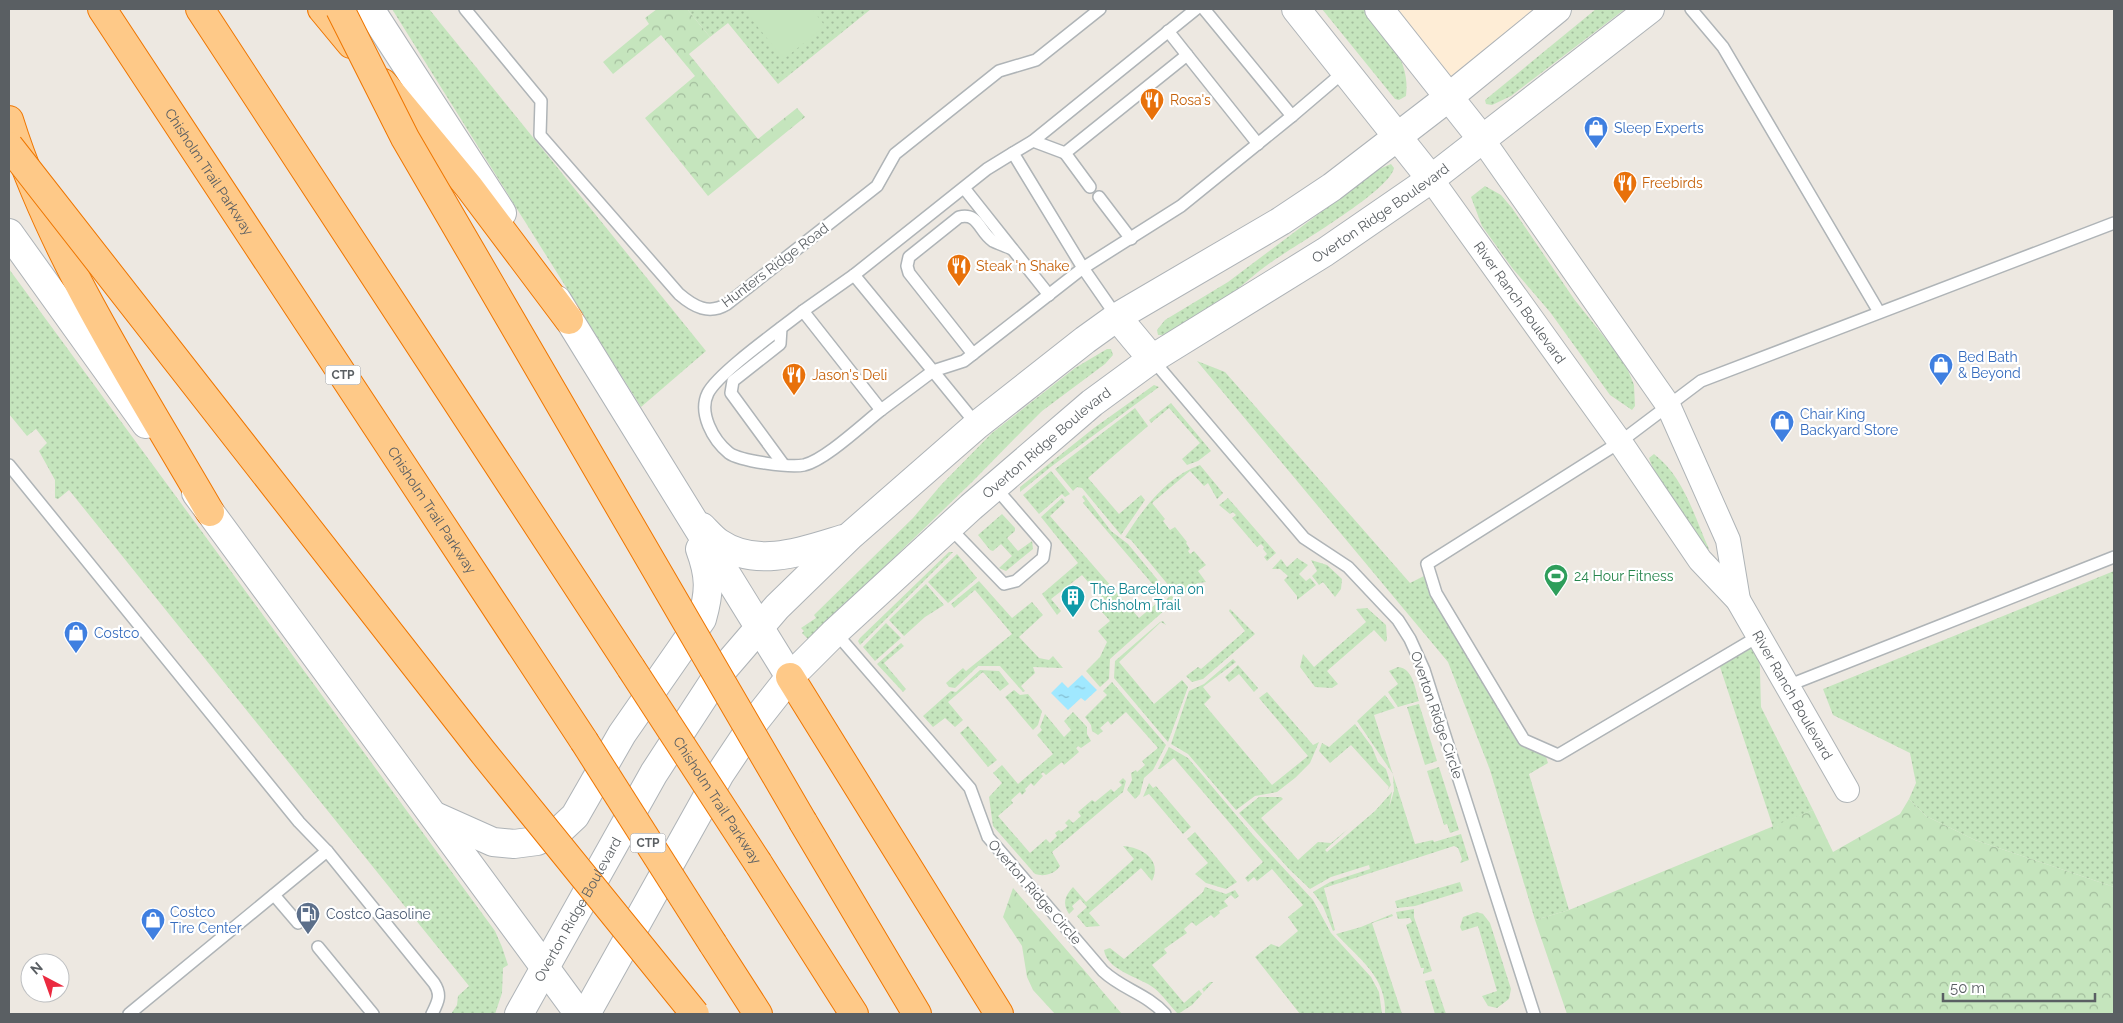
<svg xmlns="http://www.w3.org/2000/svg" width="2123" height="1023" font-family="Raleway,sans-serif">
<defs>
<pattern id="grass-dots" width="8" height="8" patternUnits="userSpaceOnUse" patternTransform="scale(1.25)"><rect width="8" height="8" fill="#c5e5bd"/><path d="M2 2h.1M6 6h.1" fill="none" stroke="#a3bd9d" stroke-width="1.8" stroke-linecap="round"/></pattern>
<pattern id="forest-crowns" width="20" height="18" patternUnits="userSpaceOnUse" patternTransform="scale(1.25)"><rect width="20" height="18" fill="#c5e5bd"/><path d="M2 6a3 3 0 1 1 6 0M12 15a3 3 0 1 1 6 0" fill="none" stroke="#a3bd9d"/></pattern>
<pattern id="water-ripples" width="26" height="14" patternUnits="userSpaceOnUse" patternTransform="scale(1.25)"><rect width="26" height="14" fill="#a0e8ff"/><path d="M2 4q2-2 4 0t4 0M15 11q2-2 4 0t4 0" fill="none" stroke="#85bfd2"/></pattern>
</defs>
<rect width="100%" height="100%" fill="#ede8e1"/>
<polygon fill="#feedd6" points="1379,9 1558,9 1449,97"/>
<g fill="url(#grass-dots)">
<polygon points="392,9 429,9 706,351 641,407"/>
<polygon points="687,9 871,9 778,84 728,23 710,37"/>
<path d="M1322,9H1368C1386,35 1411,61 1406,96L1399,100L1395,99Z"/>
<polygon points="1596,9 1625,9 1511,96 1492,105 1486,104 1485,100"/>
<path d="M1391,164L1394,168C1390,191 1292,247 1270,263C1255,273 1243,286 1228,296C1208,310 1186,322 1166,335H1158L1157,330L1165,320L1228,282L1377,170Z"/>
<polygon points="1485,186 1501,195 1512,208 1574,299 1625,363 1634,385 1635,406 1632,410 1610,395 1550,312 1513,269 1482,226 1471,197"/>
<polygon points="9,269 495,931 502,947 508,965 503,968 502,993 495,1014 451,1014 457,1005 458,996 469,986 69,490 58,499 55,498 55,480 39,451 47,443 36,429 27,436 9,414"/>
<polygon points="1107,349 1111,349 1113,355 1105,364 1042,411 1024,429 973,481 809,640 802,633 804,631 801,628 816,618 814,615 913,518 941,485 992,433 1075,368"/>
<polygon points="1197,361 1225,372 1410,583 1430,573 1524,740 1543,748 1548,763 1529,774 1569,910 1535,920 1490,770 1448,662"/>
<polygon points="1154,385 1159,387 1052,466 1020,492 1020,487 1094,428"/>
<polygon points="1171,403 1211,451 1198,461 1187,465 1182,459 1200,443 1169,408 1151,423 1149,420"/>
<polygon points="1135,408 1148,426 1088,478 1119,514 1141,495 1145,500 1121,535 1082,488 1077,487 1073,491 1055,469"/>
<path d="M1654,454C1684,477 1694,516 1709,549L1706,551L1656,477L1649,458Z"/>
<path d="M1200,465L1223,493L1217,499L1208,483L1204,486L1190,471L1152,503L1165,519L1163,521L1170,530L1175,527L1187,542L1186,543L1190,549L1188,551L1190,554L1194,551L1206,565L1198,571L1206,582L1198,583L1179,598L1131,540L1125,537C1144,508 1166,477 1200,465Z"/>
<polygon points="1051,471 1070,494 1065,497 1062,494 1039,514 1023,495"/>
<polygon points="1084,495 1111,531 1128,544 1166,590 1161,594 1083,503 1085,501 1082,497"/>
<polygon points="1062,498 1065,502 1050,516 1139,618 1157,603 1160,606 1171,595 1176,600 1110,659 1109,679 1100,687 1086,671 1100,657 1107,642 1098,631 1110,621 1102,612 1108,605 1082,575 1051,599 1061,611 1057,615 1042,594 1078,563 1041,517"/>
<polygon points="1228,498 1276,553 1267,561 1264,557 1267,554 1263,549 1264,547 1261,544 1257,547 1232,518 1236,515 1233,512 1230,514 1219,505"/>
<polygon points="1002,514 1015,528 1015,531 1007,538 1018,551 1032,541 1033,549 1006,571 999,568 1012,556 1001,544 993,551 990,550 978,535"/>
<polygon points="949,552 953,552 860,645 858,641 860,638"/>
<polygon points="957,554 977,578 948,603 928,582"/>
<polygon points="1297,558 1308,565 1299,574 1306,581 1310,578 1316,585 1297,600 1297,596 1284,580 1288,576 1280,569 1272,569 1281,559 1287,567"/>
<polygon points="1311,560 1327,565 1342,579 1341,589 1335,597 1323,582 1319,585 1312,576 1317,571"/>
<polygon points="2114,571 2114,887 1975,840 1926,816 1909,799 1916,783 1910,753 1833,715 1823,689"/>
<polygon points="979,581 1012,618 1032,602 1043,615 1019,637 1039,658 1049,660 1053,656 1063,668 1033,667 1035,673 1021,686 1025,691 1023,692 1000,666 978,666 955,688 949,687 946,683 963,668 966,671 1012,634 975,590 954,608 951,604"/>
<polygon points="926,584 944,605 925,617 904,636 889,620"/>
<polygon points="1367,608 1386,625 1387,640 1385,642 1374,630 1327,671 1338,684 1332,688 1315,687 1300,667 1303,654 1314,667 1366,622 1356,609"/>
<polygon points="1230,609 1255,634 1203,679 1192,682 1186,676 1198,667 1201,669 1245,631 1229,611"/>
<polygon points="1163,621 1166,625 1161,622 1119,662 1154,704 1182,680 1188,687 1168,742 1114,678 1115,661 1160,622"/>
<polygon points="886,623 901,638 875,661 863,647"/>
<polygon points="1759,636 1761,707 1813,810 1773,827 1718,661"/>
<polygon points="901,643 904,646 884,663 906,689 903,692 877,664"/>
<polygon points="1233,659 1236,662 1203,687 1211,697 1204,704 1272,785 1308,756 1259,698 1267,692 1313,745 1319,742 1310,763 1295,778 1277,792 1255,796 1236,810 1188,754 1171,744 1189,691 1204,684"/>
<polygon points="1238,665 1258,688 1254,692 1239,674 1229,682 1225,677"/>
<path d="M1398,667C1413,668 1415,689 1419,701L1398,707L1388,692L1398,684L1389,671Z"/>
<polygon points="980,670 999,671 1009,684 1000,691 983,672 948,702 963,720 955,727 945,718 933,727 923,716 951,691 956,692"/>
<polygon points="1112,682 1166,745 1153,770 1144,778 1140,794 1135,799 1127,790 1132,780 1131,773 1136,770 1137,772 1145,765 1142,761 1158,748 1126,712 1111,725 1108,721 1100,728 1103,731 1098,735 1092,731 1091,725 1085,717 1107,695 1103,691"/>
<polygon points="1014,690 1020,695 1028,694 1042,711 1038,725 1033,730 1005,697"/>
<polygon points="1385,695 1395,708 1374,715 1415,844 1433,840 1434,842 1461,834 1469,860 1460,863 1462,859 1458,848 1454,846 1324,888 1335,930 1333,931 1323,906 1313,892 1330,882 1370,869 1369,865 1331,877 1310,889 1289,869 1239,813 1259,797 1281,797 1283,799 1261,818 1298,860 1318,842 1331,843 1348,829 1325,850 1327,852 1375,811 1392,792 1389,808 1394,791 1393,774 1357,721"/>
<polygon points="1419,704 1437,761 1425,765 1407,707"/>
<path d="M1073,712L1087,727V734L1091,741L1081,748L1078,746L1076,748L1079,752L1064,765L1062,762L1046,775L1043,772L1041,774L1043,776L1034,786L1031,783L1025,789L1026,791L1022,795L1020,792L1011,800L1013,803L998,816L1030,853L1046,839L1050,843L1057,836L1055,833L1059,830L1061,832L1068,826L1065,823L1069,819L1073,823L1081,816L1078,812L1092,800L1095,802L1111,789L1114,792L1122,785L1119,782L1123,778L1126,781L1123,792L1052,852L1060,866C1055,874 1044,877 1035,874L993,826L989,797L1002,783L993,773L1002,765L1018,784L1053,754L1037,735L1042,730L1040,727L1045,714L1064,737L1071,730L1064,721Z"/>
<polygon points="1355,724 1372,747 1378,762 1386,769 1391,785 1387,791 1389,787 1351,745 1330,763 1319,751 1322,743 1329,747"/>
<polygon points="968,726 997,760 988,767 960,733"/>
<polygon points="1169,747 1188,758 1253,835 1313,900 1331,933 1371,977 1379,992 1382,1014 1300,1014 1255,957 1271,944 1279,947 1298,931 1288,917 1303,905 1272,869 1257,881 1254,877 1248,882 1245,878 1263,862 1174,758 1160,769 1158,769"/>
<polygon points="1439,767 1459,830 1450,833 1447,824 1444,825 1427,771"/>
<polygon points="1149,783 1153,788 1156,786 1191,827 1183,834 1149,794 1143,797"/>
<polygon points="1195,832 1237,882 1226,889 1206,883 1195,874 1208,863 1187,839"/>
<path d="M1123,846C1141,847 1163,860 1152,881L1141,868L1089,913L1100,926L1086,927L1077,916L1087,907L1080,899L1072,906L1074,909L1069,914C1062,903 1065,896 1073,887L1086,902L1134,859Z"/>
<polygon points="1460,882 1463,891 1415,906 1397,908 1395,901"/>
<path d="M1205,887L1226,894L1235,890L1239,896L1235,899L1231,895L1224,901L1228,906L1219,911L1220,913L1214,918L1211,915L1196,926L1192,922L1184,929L1187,933L1164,949L1167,953L1152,965L1184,1003L1199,990L1202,994L1204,992L1202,989L1210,982H1213L1192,1005L1178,1014C1170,1006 1163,995 1154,988C1140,977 1107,971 1104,950L1110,948L1124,959L1203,892Z"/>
<polygon points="1414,909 1414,917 1432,971 1423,974 1424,968 1421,968 1406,925 1412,922 1410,918 1398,919 1396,912"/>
<polygon points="1477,912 1483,914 1490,923 1511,989 1509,999 1497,1008 1488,1006 1482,996 1497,991 1478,926 1462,931 1460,927 1463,917"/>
<path d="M1392,914L1393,916L1372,923L1402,1014H1385C1387,977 1359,959 1336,934L1361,927Z"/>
<polygon points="1434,979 1446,1014 1435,1014 1425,981"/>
</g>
<g fill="url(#forest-crowns)">
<polygon points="657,9 687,9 710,37 689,54 758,139 797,108 805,117 708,196 645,118 695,76 661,35 613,74 603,62 649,24 645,18"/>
<polygon points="1909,799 1926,816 1975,840 2114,887 2114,1014 1567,1014 1535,920 1569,910 1813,810 1833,852 1900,814"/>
<polygon points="1013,888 1122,1014 1055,1014 1033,990 1027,977 1022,946 1003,917"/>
</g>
<polygon fill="#c5e5bd" points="743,9 812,9 825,26 784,59"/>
<polygon fill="url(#water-ripples)" points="1082,675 1097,690 1085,701 1081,698 1068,710 1051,693 1062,682 1068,688"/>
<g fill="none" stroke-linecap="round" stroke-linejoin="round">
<defs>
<g id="lane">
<path d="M465,9L541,101L540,135L679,294C694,307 709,315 727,304L877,186L895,154L999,71L1036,60L1100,9"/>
<polyline points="1204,9 1292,116 1346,70"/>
<polyline points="1691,9 1723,47 1879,312"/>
<polyline points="1168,31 1187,55"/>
<polyline points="1033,141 1065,153"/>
<polyline points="1090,187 1065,153 1187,55 1258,144"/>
<polyline points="964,188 1049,295"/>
<polyline points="1099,197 1131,239"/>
<polyline points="854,275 933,371 964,361 1083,268 1181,206 1292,116"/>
<path d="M803,311C782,328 719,372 708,393C698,413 713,440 729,453C740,461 790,468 804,465C825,460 862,425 881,410"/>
<polyline points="1117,317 1083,268 1013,153 1033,141 1196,9"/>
<polyline points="781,328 780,344 733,381 731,393 783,464"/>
<path d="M973,354L909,273L907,266L909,257L959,217C979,212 979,232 993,241C999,244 1006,246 1012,249"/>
<polyline points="1152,359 1304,538 1348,567 1398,620 1410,639 1424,670 1534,1014"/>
<polyline points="977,425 933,371 881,410 803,311 854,275 987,169 1013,153"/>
<path d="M9,465L299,822L327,851L434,983C442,995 438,1002 432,1014"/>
<polyline points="949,527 1004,584 1016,581 1043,558 1045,545 994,486"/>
<path d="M835,632L970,788L988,837L1103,971C1122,989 1147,994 1165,1014"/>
<polyline points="1759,636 1558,755 1524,740 1436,593 1427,564 1620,442 1701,381 2114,223"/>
<polyline points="1787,686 2114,557"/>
<polyline points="274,895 298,923"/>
<polyline points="318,947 373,1014"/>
<polyline points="129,1014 327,851"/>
</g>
<g id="street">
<polyline points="1482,139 1668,405 1728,540 1738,600"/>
<path id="s1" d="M1431,179L1620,442L1700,560L1738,600L1847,790"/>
</g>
<g id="secondary">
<polyline points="370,9 502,213"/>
<polyline points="1296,9 1431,179"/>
<polyline points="1379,9 1482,139"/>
<polyline points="9,233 146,424"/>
<polyline points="557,300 790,677"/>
<polyline points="1117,317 1152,359"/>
<polyline points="196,493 579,1014"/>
<path d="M702,527C707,532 713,539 719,543C757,569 804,551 843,539"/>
<path d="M437,817L493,842L514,844L537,841L559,831L575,816L622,734L702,619C710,591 710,576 700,549"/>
<path id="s2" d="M519,1014L654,773L716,678L777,607L850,536L977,425L1085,340L1117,317L1281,221L1332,187L1449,97L1557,9"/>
<path id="s3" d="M586,1014L720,774L756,720L790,677L835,632L971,507L1092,403L1152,359L1325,252L1431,179L1650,9"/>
</g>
<g id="highway">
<path id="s4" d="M102,9L584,741"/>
<polyline points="200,9 631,668"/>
<polyline points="322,9 351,44"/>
<polyline points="383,83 469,187 569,320"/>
<path d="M9,120C51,255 139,389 210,512"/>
<polyline points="790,677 999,1014"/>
<polyline points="803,822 917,1014"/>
<polyline points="758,863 854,1014"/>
<polyline points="713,944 758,1014"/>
</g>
</defs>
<use href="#lane" stroke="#afb4b7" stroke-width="14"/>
<use href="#street" stroke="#afb4b7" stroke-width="26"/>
<use href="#secondary" stroke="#aeb3b7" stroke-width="30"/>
<use href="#highway" stroke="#ef7600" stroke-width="30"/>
<use href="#lane" stroke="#fff" stroke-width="11"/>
<use href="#street" stroke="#fff" stroke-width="24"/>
<use href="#secondary" stroke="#fff" stroke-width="28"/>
<use href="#highway" stroke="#fec988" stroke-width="28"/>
<defs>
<g id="highway-bridge">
<polyline points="340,9 405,138 803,822"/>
<polyline points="9,146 482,751 695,1014"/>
<path id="s5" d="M631,668L758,863"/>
<polyline points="584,741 713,944"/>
</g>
</defs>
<use href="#highway-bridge" stroke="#ef7600" stroke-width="30" stroke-linecap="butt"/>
<use href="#highway-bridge" stroke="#fec988" stroke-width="28"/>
</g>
<defs>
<symbol id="restaurant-pin" viewBox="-11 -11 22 30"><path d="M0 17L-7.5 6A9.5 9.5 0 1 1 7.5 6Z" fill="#e8710a" stroke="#fff"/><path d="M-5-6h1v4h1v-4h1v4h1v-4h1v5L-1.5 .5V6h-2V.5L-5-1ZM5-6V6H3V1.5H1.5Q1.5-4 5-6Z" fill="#fff"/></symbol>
<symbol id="shop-pin" viewBox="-11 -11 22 30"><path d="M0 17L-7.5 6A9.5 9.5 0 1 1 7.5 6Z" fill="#3f7fe0" stroke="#fff"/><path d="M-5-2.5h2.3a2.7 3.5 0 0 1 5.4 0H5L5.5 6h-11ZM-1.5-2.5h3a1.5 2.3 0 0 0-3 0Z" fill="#fff"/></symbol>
<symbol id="stadium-pin" viewBox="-11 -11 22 30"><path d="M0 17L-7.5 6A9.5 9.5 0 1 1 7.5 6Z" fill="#2e9e5b" stroke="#fff"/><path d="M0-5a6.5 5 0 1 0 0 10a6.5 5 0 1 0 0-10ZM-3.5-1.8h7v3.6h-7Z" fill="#fff"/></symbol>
<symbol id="building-pin" viewBox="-11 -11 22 30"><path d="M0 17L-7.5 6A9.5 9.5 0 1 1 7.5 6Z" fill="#0f9aa8" stroke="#fff"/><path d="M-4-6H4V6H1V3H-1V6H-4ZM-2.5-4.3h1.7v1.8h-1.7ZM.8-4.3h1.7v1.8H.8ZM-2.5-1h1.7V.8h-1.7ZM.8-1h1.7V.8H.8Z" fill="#fff"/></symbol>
<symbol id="fuel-pin" viewBox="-11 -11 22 30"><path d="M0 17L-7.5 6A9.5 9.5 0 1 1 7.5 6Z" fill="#5c6f8a" stroke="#fff"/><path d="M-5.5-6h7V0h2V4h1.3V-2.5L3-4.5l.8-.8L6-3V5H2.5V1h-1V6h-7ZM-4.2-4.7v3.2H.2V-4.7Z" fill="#fff"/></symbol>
</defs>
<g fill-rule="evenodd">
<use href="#restaurant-pin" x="1138" y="86" width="28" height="38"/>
<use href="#shop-pin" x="1582" y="114" width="28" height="38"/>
<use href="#restaurant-pin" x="1611" y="169" width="28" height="38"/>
<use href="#restaurant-pin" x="945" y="252" width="28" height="38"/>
<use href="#shop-pin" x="1927" y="351" width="28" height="38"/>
<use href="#restaurant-pin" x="780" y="361" width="28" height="38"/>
<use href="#shop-pin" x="1768" y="408" width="28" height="38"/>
<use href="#stadium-pin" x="1542" y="562" width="28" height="38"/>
<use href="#building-pin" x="1059" y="583" width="28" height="38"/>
<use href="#shop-pin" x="62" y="619" width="28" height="38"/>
<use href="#fuel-pin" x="294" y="900" width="28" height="38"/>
<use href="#shop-pin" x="139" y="906" width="28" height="38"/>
</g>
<g text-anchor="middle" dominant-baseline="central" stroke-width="4.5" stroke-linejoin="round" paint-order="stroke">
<g fill="#fff" stroke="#8c8f92" stroke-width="1">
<rect x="325.5" y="365.5" width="35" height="19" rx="4"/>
<rect x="630.5" y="833.5" width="35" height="19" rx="4"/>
</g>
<g font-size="12" font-weight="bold" fill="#5a5f63">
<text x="343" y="375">CTP</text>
<text x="648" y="843">CTP</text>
</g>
<g font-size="14" fill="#c56008" stroke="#fff" text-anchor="start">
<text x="1170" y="100">Rosa's</text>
<text x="1642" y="183">Freebirds</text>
<text x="976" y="266">Steak 'n Shake</text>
<text x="812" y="375">Jason's Deli</text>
</g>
<g font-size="14" fill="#366cbe" stroke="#fff" text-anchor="start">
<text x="1614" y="128">Sleep Experts</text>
<text x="1958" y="357">Bed Bath<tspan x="1958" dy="16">&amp; Beyond</tspan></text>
<text x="1800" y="414">Chair King<tspan x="1800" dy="16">Backyard Store</tspan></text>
<text x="94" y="633">Costco</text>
<text x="170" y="912">Costco<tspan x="170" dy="16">Tire Center</tspan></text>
</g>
<g font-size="14" fill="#5a5f63" stroke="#fff">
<text stroke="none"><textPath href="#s4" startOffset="195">Chisholm Trail Parkway</textPath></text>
<text stroke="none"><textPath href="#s3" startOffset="1148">Overton Ridge Boulevard</textPath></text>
<text transform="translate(775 265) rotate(-37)">Hunters Ridge Road</text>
<text stroke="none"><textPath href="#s1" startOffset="152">River Ranch Boulevard</textPath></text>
<text stroke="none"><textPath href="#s3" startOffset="742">Overton Ridge Boulevard</textPath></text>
<text stroke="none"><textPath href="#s4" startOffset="600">Chisholm Trail Parkway</textPath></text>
<text stroke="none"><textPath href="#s1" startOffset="631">River Ranch Boulevard</textPath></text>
<text transform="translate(1437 715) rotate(71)">Overton Ridge Circle</text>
<text stroke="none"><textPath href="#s5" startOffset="158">Chisholm Trail Parkway</textPath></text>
<text transform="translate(1035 892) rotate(49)">Overton Ridge Circle</text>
<text stroke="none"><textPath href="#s2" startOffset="120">Overton Ridge Boulevard</textPath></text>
</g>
<g font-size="14" fill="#27864d" stroke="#fff" text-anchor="start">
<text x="1574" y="576">24 Hour Fitness</text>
</g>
<g font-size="14" fill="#0d838f" stroke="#fff" text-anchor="start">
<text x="1090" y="589">The Barcelona on<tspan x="1090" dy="16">Chisholm Trail</tspan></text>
</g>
<g font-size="14" fill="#4e5e75" stroke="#fff" text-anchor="start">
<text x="326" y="914">Costco Gasoline</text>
</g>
</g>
<rect width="2123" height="1023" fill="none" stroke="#5a5f63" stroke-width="20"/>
<g transform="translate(45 978) rotate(319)"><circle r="24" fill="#ffffff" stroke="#bdbfc1"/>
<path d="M0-4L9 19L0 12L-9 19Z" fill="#eb2a40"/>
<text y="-8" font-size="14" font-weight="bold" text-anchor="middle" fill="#5a5f63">N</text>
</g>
<path d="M1943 993v8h152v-8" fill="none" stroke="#5a5f63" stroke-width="2.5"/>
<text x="1950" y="993" font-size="15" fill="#5a5f63" stroke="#ffffff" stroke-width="4" paint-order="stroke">50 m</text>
</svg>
